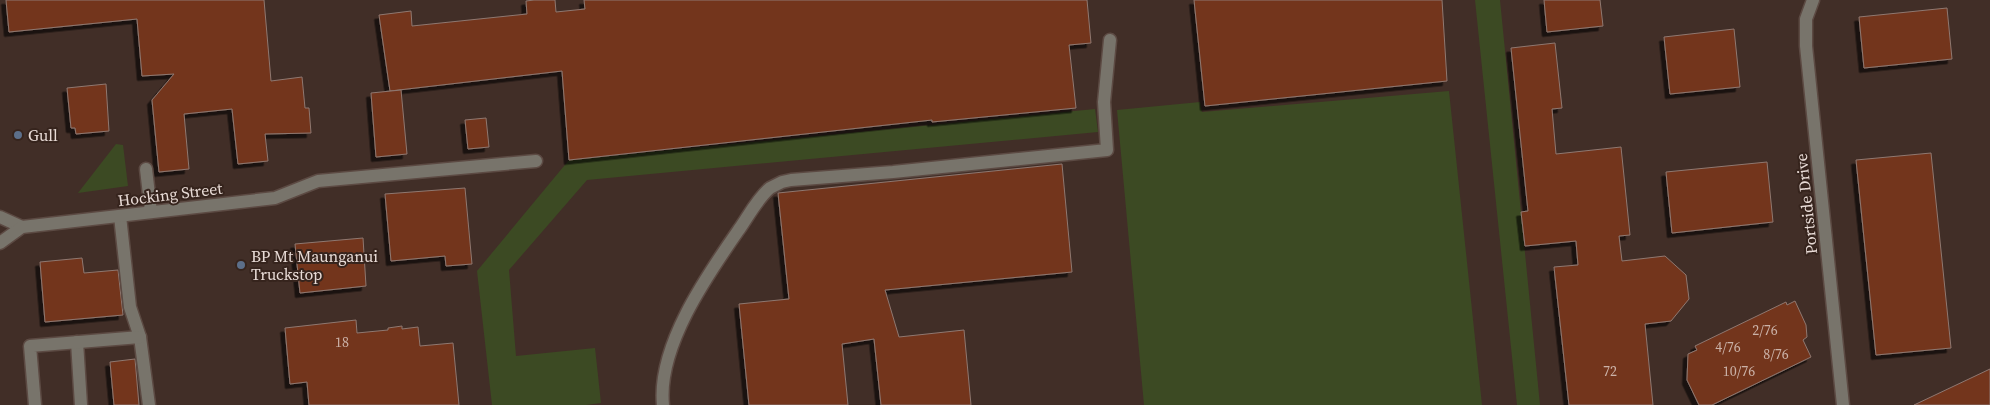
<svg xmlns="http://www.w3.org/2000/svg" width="1990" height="405" font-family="'Source Serif 4',serif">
<defs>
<filter id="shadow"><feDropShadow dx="-4.5" dy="4.5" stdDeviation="0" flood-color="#0009"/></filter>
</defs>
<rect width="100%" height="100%" fill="#412e27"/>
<g fill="#3c4a23">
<polygon points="1475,0 1500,0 1540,405 1517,405"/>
<polygon points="1449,91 1482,405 1144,405 1117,110 1200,102 1202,112"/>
<polygon points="1095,109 1098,132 587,180 509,270 516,356 595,348 601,403 586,405 492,405 477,271 569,160"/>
<polygon points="116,144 123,145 128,186 78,193"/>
</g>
<g fill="#73351d" stroke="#8f7870" filter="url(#shadow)">
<polygon points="6,0 264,0 271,81 302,77 305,108 309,108 311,133 265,134 268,161 238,164 232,109 184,114 189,169 159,172 152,100 174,74 142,76 137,19 9,32"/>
<polygon points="534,0 555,0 556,12 585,9 584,0 1087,0 1091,43 1069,45 1076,108 932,122 932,120 569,160 562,71 390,91 379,15 411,11 412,26 527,14 526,1"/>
<polygon points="1194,0 1442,0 1447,81 1205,106"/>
<polygon points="1544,0 1600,0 1603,26 1547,32"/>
<polygon points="1947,8 1952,59 1864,68 1859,17"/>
<polygon points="1734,29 1740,87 1670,94 1664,37"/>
<polygon points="1555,43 1562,108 1552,109 1556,154 1621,147 1630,235 1619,236 1622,261 1665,256 1686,275 1689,299 1671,321 1645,324 1653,405 1569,405 1554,267 1578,265 1576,241 1525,246 1521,212 1528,211 1511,48"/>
<polygon points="106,84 109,131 76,134 75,128 71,128 67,88"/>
<polygon points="401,90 407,154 376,157 371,93"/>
<polygon points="486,118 489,147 468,149 465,120"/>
<polygon points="1931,153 1951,348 1876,355 1856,160"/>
<polygon points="1767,162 1773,222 1672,233 1666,172"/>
<polygon points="1062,164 1072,272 885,290 899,337 964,330 971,405 881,405 874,339 842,344 848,405 749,405 739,304 789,299 778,193"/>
<polygon points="465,188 472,264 446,266 445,256 391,261 385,194"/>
<polygon points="363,238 366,286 300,293 295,244"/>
<polygon points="82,258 84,273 118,270 123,315 45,322 40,262"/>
<polygon points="1795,301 1806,325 1807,337 1803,340 1811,357 1712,405 1699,405 1687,380 1688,354 1697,350 1695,346 1786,302 1787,305"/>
<polygon points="356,320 357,333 388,330 388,328 402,326 402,329 418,327 420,346 453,343 459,405 309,405 307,382 290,384 285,328"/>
<polygon points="135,359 139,405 114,405 110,362"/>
<polygon points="1990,369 1990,405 1914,405"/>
</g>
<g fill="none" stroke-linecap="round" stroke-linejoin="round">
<defs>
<g id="minor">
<polyline points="1813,0 1806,19 1806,46 1843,405"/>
<polyline points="146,169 151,212"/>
<polyline points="120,216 130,307 140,337 149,405"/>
<polyline points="0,217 22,227"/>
<polyline points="0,243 22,227 275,198 318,181 536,161"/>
<polyline points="77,342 81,405"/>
<polyline points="35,405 30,346 140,337"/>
<path d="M663,405C657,346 708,274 740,228C749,215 758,198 770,188L782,182L791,180L893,172L1107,150L1104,102L1110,40"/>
</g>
</defs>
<use href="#minor" stroke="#5c4a43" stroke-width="15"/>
<use href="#minor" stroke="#78746b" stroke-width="12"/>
</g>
<g fill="#5c6f8a" stroke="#36241d" stroke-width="2">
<circle cx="18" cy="135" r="5"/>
<circle cx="241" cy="265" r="5"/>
</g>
<g text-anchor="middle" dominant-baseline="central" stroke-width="4" stroke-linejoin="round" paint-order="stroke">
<g font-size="14" fill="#cbb2a8">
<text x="1765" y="330">2/76</text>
<text x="342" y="342">18</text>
<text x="1728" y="347">4/76</text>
<text x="1776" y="354">8/76</text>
<text x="1610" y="371">72</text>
<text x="1739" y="371">10/76</text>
</g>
<g font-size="16" fill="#e8dbd6" stroke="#36241d" text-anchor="start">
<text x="28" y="135">Gull</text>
<text x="251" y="256">BP Mt Maunganui<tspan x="251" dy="18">Truckstop</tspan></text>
</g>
<g font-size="16" fill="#e8dbd6" stroke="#36241d">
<text transform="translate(170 194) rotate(-7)">Hocking Street</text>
<text transform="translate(1806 204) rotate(-96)">Portside Drive</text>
</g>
</g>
</svg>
